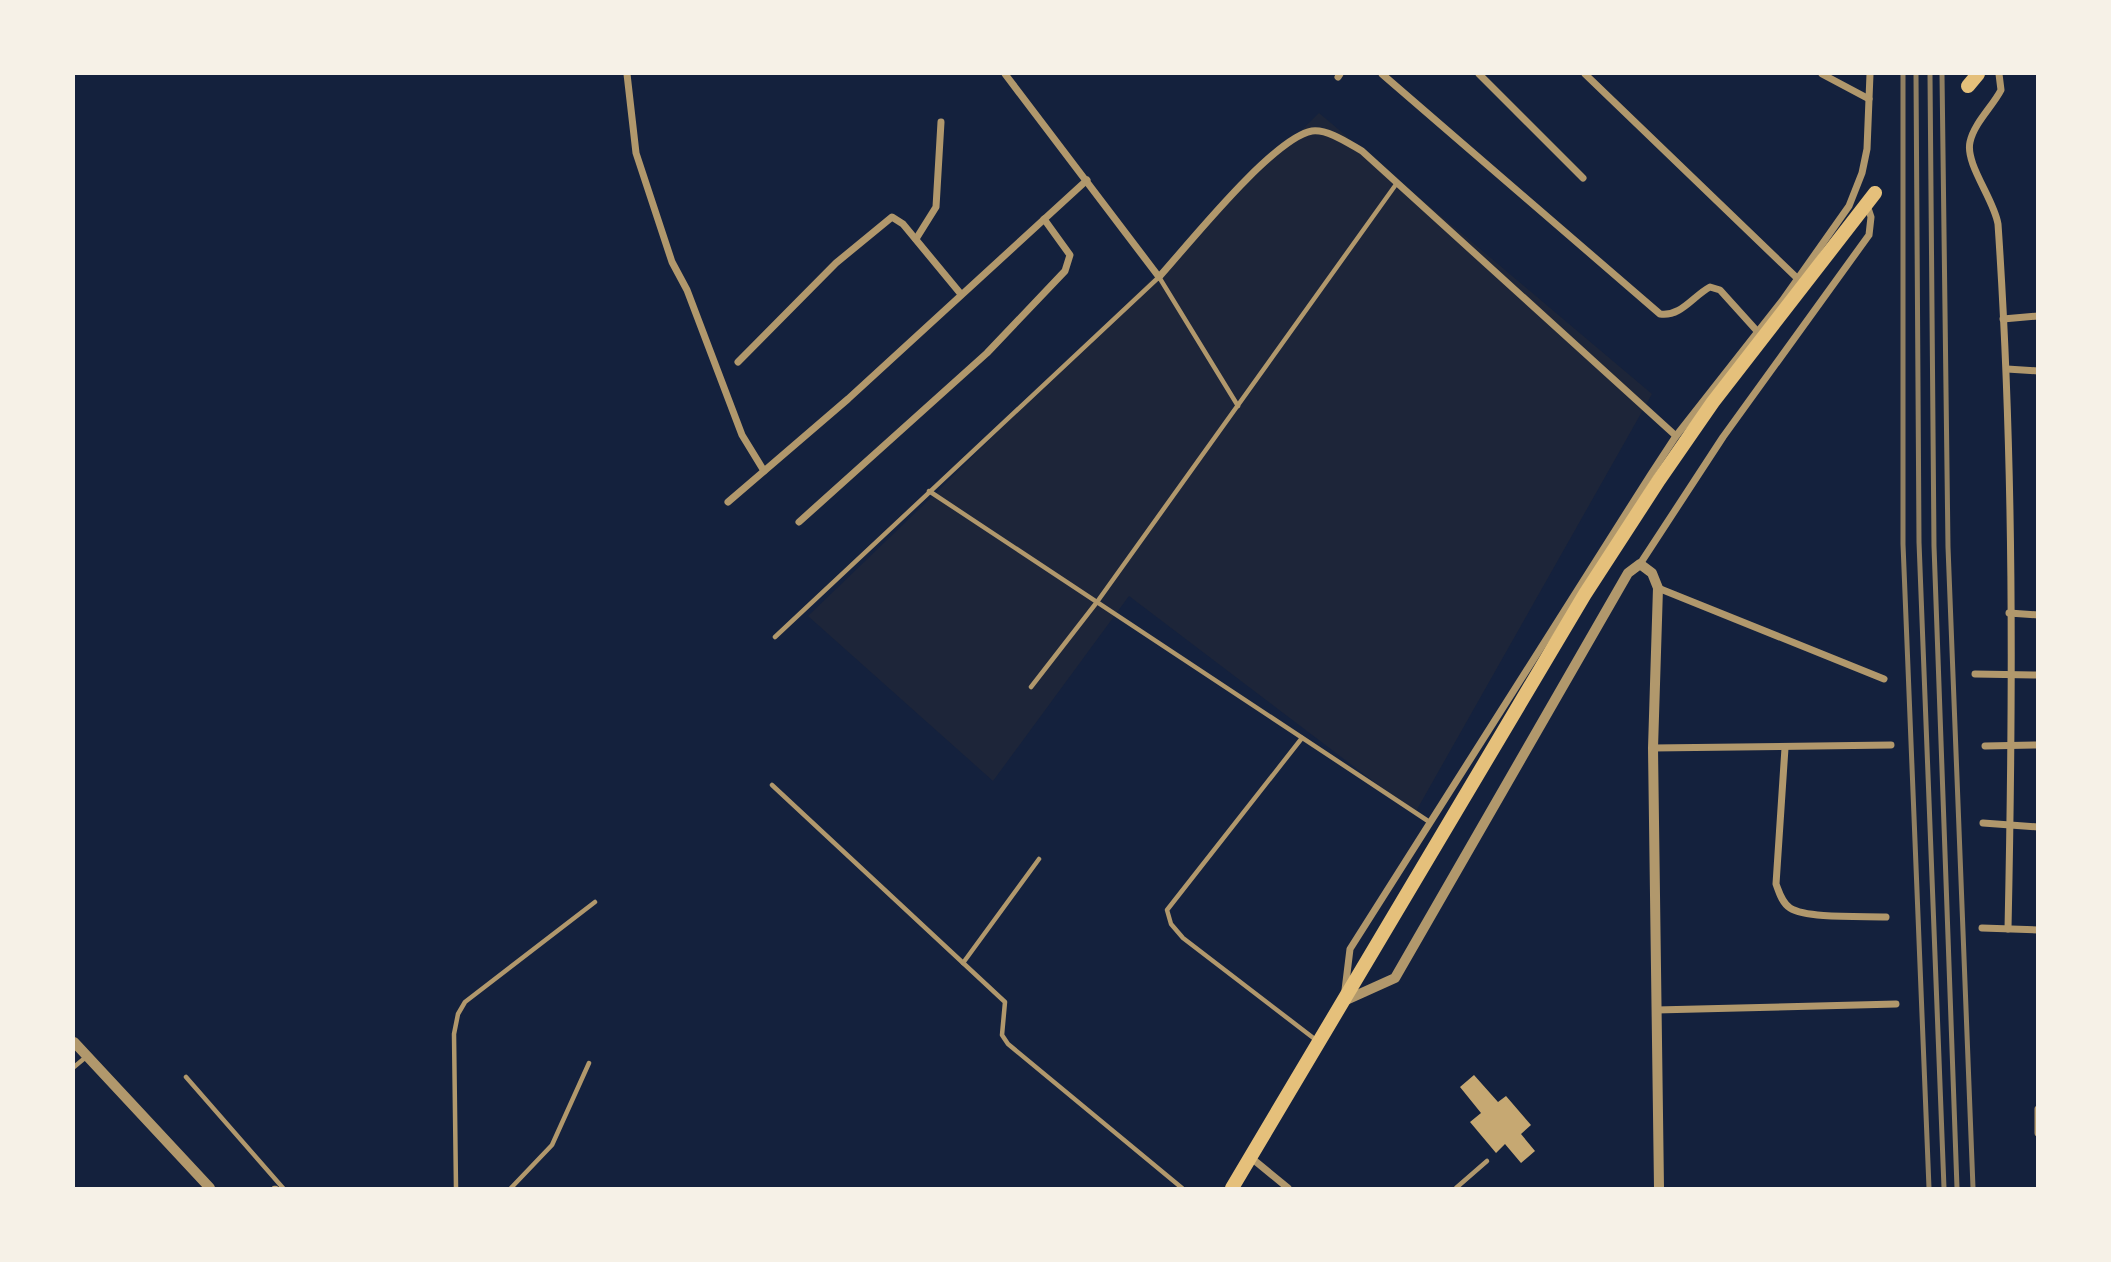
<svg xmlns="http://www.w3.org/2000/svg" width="2111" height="1262" font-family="Karla,sans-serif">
<rect width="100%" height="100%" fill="#14213d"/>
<polygon fill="#1d2539" points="1319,113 1652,394 1415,813 1129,596 993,781 808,616 940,489"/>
<polygon fill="#c6a872" points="1474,1075 1498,1102 1506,1096 1531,1125 1521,1134 1535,1151 1521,1163 1505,1144 1496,1153 1470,1122 1481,1113 1460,1087"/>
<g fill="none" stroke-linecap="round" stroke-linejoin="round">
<g stroke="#b1986c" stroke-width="4.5">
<polyline points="929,491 1428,821"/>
<polyline points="775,637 1159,277 1238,406"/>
<polyline points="1031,687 1097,602 1397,183"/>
<polyline points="1302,738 1167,910 1171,924 1183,938 1316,1040"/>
<polyline points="772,785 1005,1002 1002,1035 1008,1044 1182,1188"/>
<polyline points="963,963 1039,859"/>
<polyline points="74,1067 86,1057"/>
<polyline points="186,1077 283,1188"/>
<polyline points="274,1188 276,1188"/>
<polyline points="456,1188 454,1034 458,1014 465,1002 595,902"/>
<polyline points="511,1188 552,1145 589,1063"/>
<polyline points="1456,1188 1487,1161"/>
</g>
<g stroke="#b1986c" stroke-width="7">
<polyline points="627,74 636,153 672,262 687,290 742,435 764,471"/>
<path d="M1005,74L1159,277C1188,245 1273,138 1312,131C1328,129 1348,143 1362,151L1676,436"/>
<path d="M1382,74L1660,314C1681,317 1693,296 1710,287L1720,290L1757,331"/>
<polyline points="1479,74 1583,178"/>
<polyline points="1585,74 1798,279"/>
<polyline points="1822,74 1869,99"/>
<path d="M1999,74L2001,90C1993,106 1974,123 1970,142C1965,164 1994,199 1998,224C2014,459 2013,693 2008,929"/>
<polyline points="1338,77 1340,74"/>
<polyline points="916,239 936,207 941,122"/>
<polyline points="2003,319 2038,316"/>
<polyline points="738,362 836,263 892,217 903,224 960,293"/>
<polyline points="2007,369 2038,371"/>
<polyline points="728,502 848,399 1087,180"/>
<polyline points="799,522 987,353 1065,271 1070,255 1044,219"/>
<polyline points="1640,564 1723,437 1869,235 1871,217 1867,205"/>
<polyline points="1658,588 1884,679"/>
<polyline points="2009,613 2038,615"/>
<polyline points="1975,674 2038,675"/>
<polyline points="1985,746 2038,745"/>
<polyline points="1653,748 1891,745"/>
<path d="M1785,748L1776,884C1779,892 1782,903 1790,908C1807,919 1864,916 1886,917"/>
<polyline points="1983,823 2038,827"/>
<polyline points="1982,928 2038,930"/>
<polyline points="1345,990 1350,949 1651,474 1676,436 1782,301 1849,206 1862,173 1867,149 1870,74"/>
<polyline points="1656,1010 1896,1004"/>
<polyline points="2038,1109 2038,1133"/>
<polyline points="1249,1156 1288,1188"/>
</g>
<g stroke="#b1986c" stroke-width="10">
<polyline points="1344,1001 1395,978 1628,573 1640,564 1652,573 1658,588 1653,748 1659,1188"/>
<polyline points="74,1042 210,1188"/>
</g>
<g stroke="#e5c07b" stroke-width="14">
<polyline points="1968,86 1978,74"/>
<polyline points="1232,1188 1585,594 1659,480 1713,402 1875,193"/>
</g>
<g stroke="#918062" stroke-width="5">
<polyline points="1903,74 1903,544 1929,1188"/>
<polyline points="1916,74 1919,542 1944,1188"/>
<polyline points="1930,74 1934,546 1957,1188"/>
<polyline points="1942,74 1948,547 1973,1188"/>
</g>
</g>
<rect width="2111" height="1262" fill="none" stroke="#f6f1e7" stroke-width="150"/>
</svg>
